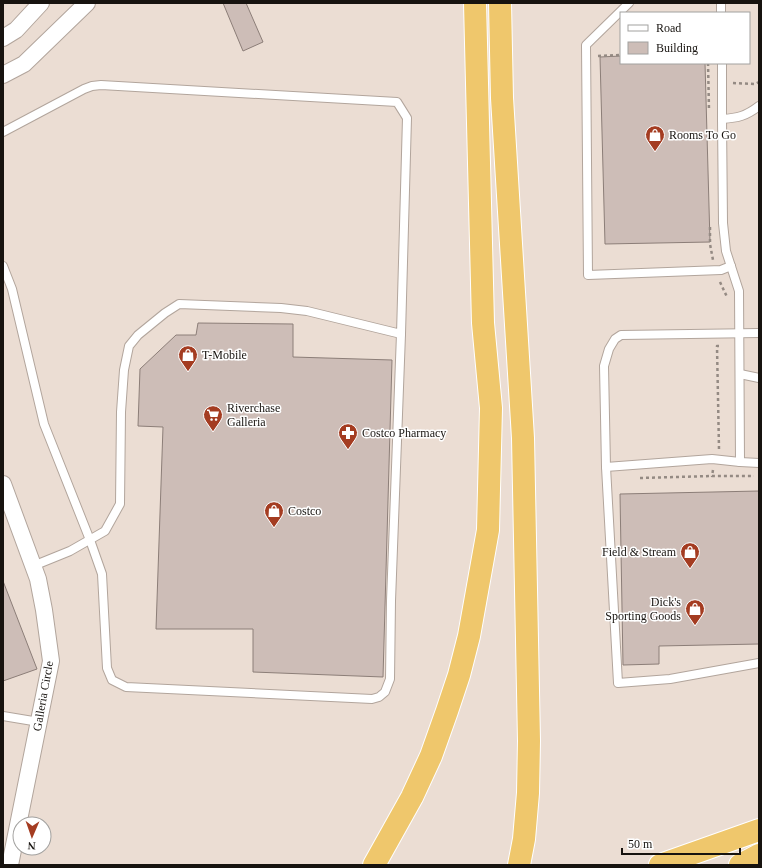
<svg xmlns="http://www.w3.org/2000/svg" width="762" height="868" font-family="Georgia,serif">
<rect width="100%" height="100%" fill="#ebddd3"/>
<g fill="#cdbdb7" stroke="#8c7e78">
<polygon points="223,3 246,3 263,42 243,51"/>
<polygon points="621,56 621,63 705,63 710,242 605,244 600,57"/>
<polygon points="198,323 293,324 293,357 392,360 383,677 253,672 253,629 156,629 163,427 138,426 140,369 176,335 196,335"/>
<polygon points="759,491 759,644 659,646 659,664 623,665 620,494"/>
<polygon points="3,581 37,669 3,681"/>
</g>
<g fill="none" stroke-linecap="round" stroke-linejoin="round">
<defs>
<g id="service">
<polyline points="629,3 586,45 588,275 721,270 731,266"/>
<polyline points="721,3 721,13"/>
<polyline points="722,63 722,119"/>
<path d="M759,106C746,116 738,118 722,119L723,223L726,251L739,291L740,462L759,463"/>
<polyline points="3,132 84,89 92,86 101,85 397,102 407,118 401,334 307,311 281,308 179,304 165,313 138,335 129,346 124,370 121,412 120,504 105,531 70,551 33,566"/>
<polyline points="3,266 12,289 44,424 90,540 102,574 107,668 112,680 126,687 372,699 379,697 385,692 390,679 391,601 401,334"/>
<polyline points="759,333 621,335 615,339 609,349 604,366 606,467 618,683 670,679 759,663"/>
<polyline points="740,374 759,378"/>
<polyline points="606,467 712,459 740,462"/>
<polyline points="3,716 39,722"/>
</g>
<g id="minor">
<polyline points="3,38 16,30 41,3"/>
<polyline points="3,75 24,64 87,3"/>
<polyline points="3,484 38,579 44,610 51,661 10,865"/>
</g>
<g id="motorway">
<polyline points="500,3 502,98 523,438 529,741 528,793 524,839 519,865"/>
<polyline points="374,865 412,797 431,756 447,711 459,675 469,636 488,530 491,408 483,323 475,3"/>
<polyline points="660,865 759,830"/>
<polyline points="740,865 759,855"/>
</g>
</defs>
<use href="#service" stroke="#b2a59c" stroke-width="10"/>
<use href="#minor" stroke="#b2a59c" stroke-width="18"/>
<use href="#motorway" stroke="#fff" stroke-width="24"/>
<g stroke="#948a83" stroke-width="2.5" stroke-dasharray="3 3" stroke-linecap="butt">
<polyline points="598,56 621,55"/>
<polyline points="708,63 709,110"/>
<polyline points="733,83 755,84 759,82"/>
<polyline points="710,227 710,244 713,260"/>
<polyline points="720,282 727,297"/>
<polyline points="719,346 717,346 719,449"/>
<polyline points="713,470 712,476 754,476"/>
<polyline points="640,478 712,476"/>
</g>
<use href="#service" stroke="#fff" stroke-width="8"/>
<use href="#minor" stroke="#fff" stroke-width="16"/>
<use href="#motorway" stroke="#efc76c" stroke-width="22"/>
</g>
<defs>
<symbol id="shop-pin" viewBox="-11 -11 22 30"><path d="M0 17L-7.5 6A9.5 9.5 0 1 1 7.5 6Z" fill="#a43c21" stroke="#fff"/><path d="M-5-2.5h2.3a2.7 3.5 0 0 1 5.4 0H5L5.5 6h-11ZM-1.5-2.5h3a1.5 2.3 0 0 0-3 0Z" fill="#fff"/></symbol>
<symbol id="supermarket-pin" viewBox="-11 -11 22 30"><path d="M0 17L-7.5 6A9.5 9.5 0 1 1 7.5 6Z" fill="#a43c21" stroke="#fff"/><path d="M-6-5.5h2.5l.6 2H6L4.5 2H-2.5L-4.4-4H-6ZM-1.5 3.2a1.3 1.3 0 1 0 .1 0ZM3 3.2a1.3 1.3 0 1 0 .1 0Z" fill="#fff"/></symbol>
<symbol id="pharmacy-pin" viewBox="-11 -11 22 30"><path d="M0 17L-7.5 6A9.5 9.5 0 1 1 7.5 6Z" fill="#a43c21" stroke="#fff"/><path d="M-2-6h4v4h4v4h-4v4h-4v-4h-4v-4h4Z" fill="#fff"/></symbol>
</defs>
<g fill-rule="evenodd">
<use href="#shop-pin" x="644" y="124" width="22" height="30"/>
<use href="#shop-pin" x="177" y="344" width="22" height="30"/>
<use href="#supermarket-pin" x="202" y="404" width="22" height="30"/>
<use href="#pharmacy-pin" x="337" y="422" width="22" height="30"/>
<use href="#shop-pin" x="263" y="500" width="22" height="30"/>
<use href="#shop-pin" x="679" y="541" width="22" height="30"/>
<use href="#shop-pin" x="684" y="598" width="22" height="30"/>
</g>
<g text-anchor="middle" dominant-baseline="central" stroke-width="3" stroke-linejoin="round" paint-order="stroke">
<g font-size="12" fill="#17130f" stroke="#fff" text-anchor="start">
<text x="669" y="135">Rooms To Go</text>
<text x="202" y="355">T-Mobile</text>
<text x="227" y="408">Riverchase<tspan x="227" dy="14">Galleria</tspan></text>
<text x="362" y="433">Costco Pharmacy</text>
<text x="288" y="511">Costco</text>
<text x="676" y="552" text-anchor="end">Field &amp; Stream</text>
<text x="681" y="602" text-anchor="end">Dick's<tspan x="681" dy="14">Sporting Goods</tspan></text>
</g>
<g font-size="12" fill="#17130f" stroke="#fff">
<text transform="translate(43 696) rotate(-80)">Galleria Circle</text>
</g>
</g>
<rect width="762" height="868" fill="none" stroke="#17130f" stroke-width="8"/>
<rect x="620" y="12" width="130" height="52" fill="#ffffff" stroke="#a2a19f"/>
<rect x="628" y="25" width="20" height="6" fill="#ffffff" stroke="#a2a19f"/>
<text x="656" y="32" font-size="12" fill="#17130f">Road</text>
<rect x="628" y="42" width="20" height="12" fill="#cdbdb7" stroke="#a2a19f"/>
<text x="656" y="52" font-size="12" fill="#17130f">Building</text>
<g transform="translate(32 836) rotate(182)"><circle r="19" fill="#ffffff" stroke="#a2a19f"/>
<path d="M0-3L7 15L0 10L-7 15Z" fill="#a43c21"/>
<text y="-6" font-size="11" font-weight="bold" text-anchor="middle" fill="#17130f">N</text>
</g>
<path d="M622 848v6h118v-6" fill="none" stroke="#17130f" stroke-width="2"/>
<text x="628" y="848" font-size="12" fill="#17130f" stroke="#ffffff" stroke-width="3" paint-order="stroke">50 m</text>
</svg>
